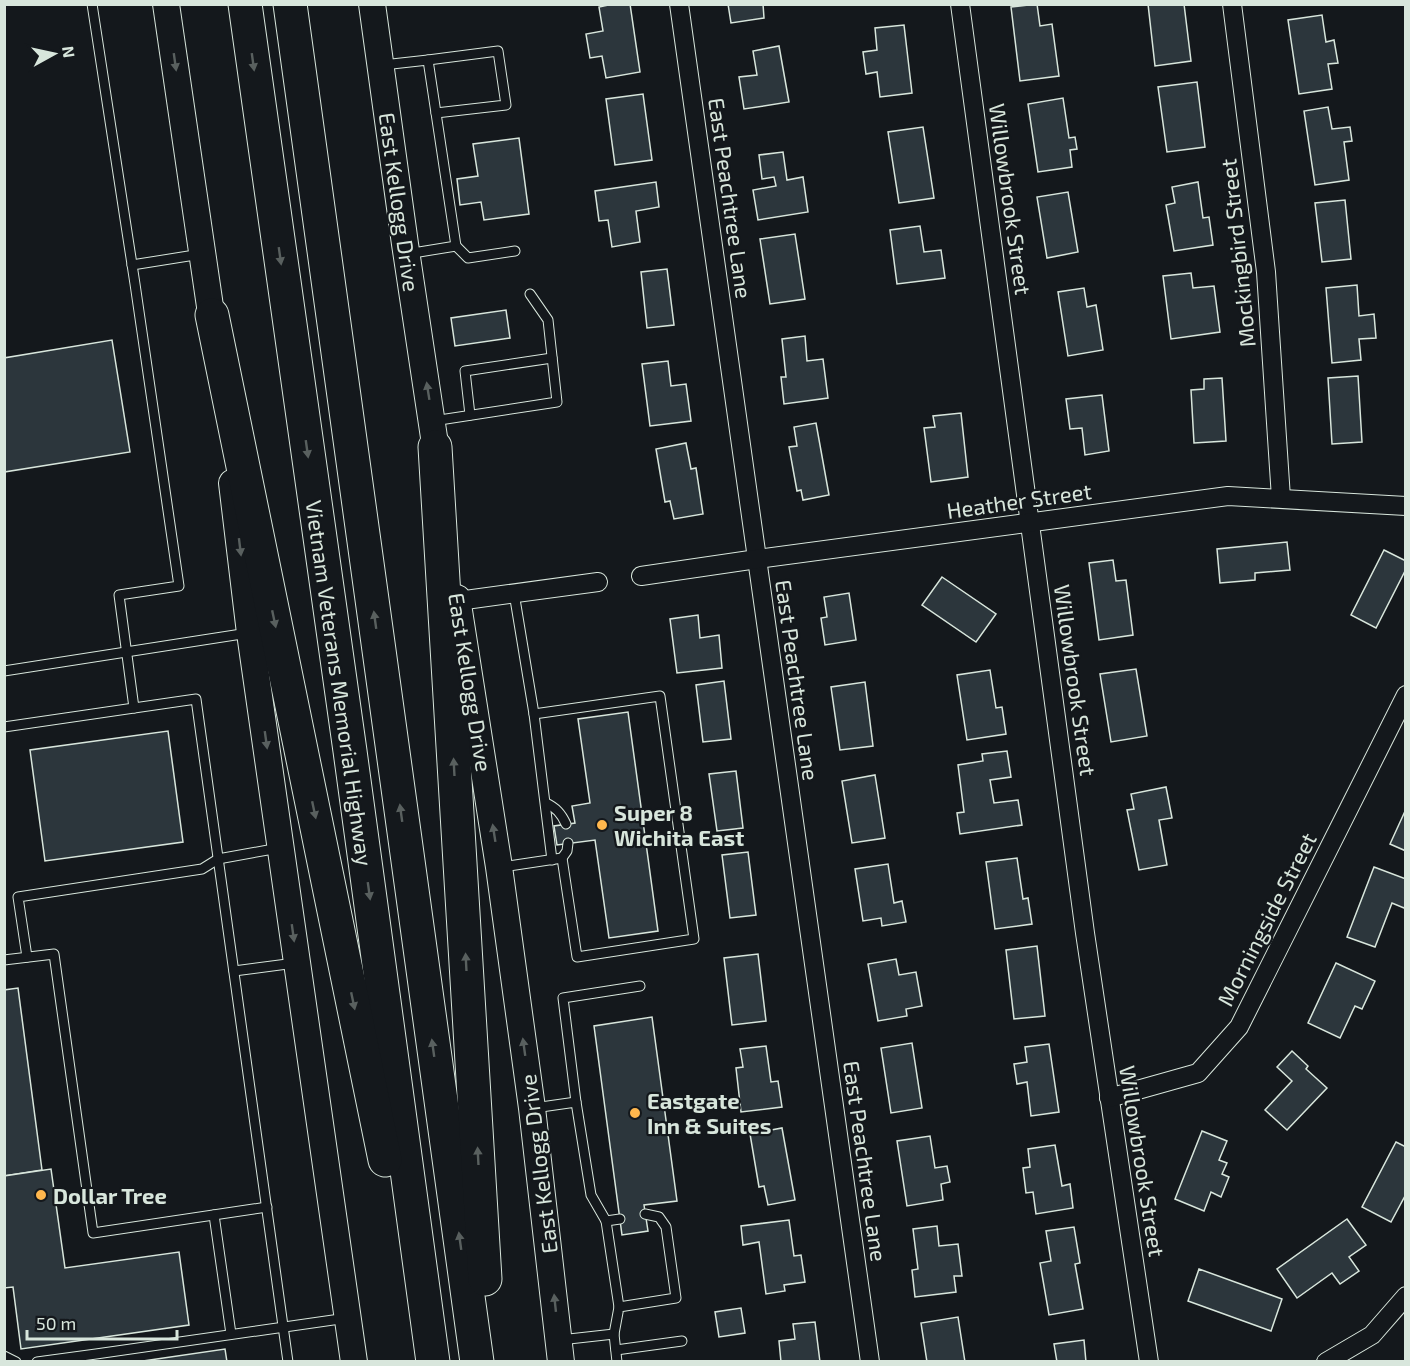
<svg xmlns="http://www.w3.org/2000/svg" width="1410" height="1366" font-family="'Exo 2',sans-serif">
<rect width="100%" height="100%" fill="#14181c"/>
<g fill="#2c363c" stroke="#d8e6dc" stroke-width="1.5">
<polygon points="613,4 630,4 640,72 606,78 602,56 590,58 586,34 603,31 599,7"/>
<polygon points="728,4 763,4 764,18 731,23"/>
<polygon points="1037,4 1040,26 1052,24 1059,76 1020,81 1011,7"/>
<polygon points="1148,4 1184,4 1191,61 1155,66"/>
<polygon points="1322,15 1326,42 1334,40 1338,63 1328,64 1332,89 1299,94 1288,20"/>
<polygon points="904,25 912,93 880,97 877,72 866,74 863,52 877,50 875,28"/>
<polygon points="779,46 789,102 744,109 739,77 757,75 753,51"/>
<polygon points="1197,82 1205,147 1167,152 1158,87"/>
<polygon points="643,94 652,160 615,165 606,99"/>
<polygon points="1063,98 1069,138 1075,137 1077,149 1070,150 1072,167 1038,172 1028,104"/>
<polygon points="1328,107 1332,129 1350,127 1352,141 1344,142 1349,180 1315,185 1304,111"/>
<polygon points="923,127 934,198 899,203 888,132"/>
<polygon points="519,138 529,214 484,220 481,202 460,205 457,179 478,176 473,144"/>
<polygon points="783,152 787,180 803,177 808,212 758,220 753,190 776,186 774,177 762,179 759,155"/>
<polygon points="656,182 659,207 636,211 640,242 612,247 608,220 599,221 595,191"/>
<polygon points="1198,182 1203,218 1209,217 1213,245 1174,251 1166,205 1175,203 1172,187"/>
<polygon points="1068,192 1078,252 1047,258 1037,197"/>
<polygon points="1345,200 1351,259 1322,262 1315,203"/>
<polygon points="920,226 924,252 941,250 945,278 897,284 890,230"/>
<polygon points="795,234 805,299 770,304 760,239"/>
<polygon points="667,269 674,325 647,328 641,272"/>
<polygon points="1191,273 1193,288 1214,286 1220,332 1171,339 1163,276"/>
<polygon points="1357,285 1359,316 1374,314 1376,338 1359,339 1361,360 1332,363 1326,288"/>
<polygon points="1084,288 1087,307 1096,305 1103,350 1068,356 1058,292"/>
<polygon points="506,310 510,338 455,346 451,318"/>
<polygon points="805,336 807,361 823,359 828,398 784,404 781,377 786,377 782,339"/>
<polygon points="112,340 130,452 4,472 4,358"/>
<polygon points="668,361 671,386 686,384 691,421 650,426 642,364"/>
<polygon points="1358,376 1362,442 1332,444 1328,378"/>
<polygon points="1222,378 1226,441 1194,443 1191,390 1204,389 1204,379"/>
<polygon points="1102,395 1109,451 1085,455 1082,428 1070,429 1066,399"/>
<polygon points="961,413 968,477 931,482 924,428 935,427 933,416"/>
<polygon points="816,423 829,495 803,500 801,490 797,491 789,447 797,446 794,427"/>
<polygon points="686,443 691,469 696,468 703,514 674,519 670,501 665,502 656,449"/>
<polygon points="1287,542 1290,570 1255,573 1255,580 1220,583 1217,549"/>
<polygon points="1384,550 1406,561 1406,569 1376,628 1351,615"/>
<polygon points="1113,560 1116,581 1126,580 1133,635 1099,640 1089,563"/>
<polygon points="942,577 996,614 976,642 922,605"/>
<polygon points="849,593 856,640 825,645 821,618 827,617 824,597"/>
<polygon points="698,615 700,638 719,635 722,668 677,673 670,619"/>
<polygon points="1136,669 1147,736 1111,742 1100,674"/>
<polygon points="990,670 996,708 1002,707 1006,734 967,740 957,675"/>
<polygon points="724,681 731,739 703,742 696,685"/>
<polygon points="865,682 873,746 840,750 831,687"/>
<polygon points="628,712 658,931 609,938 595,840 557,845 554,826 575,823 572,806 590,803 578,719"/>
<polygon points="168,731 183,842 45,861 30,750"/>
<polygon points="1007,751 1011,777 990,780 994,803 1018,800 1022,825 960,834 957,813 964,812 958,765 983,761 982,754"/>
<polygon points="736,771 743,828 717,831 709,774"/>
<polygon points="875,775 885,838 852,843 842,781"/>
<polygon points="1166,787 1172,818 1159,820 1167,865 1139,870 1127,810 1134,809 1131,794"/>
<polygon points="1406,809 1406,851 1390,844"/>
<polygon points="748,852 756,915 730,918 722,855"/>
<polygon points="1017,858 1023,899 1028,898 1032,924 995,929 986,862"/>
<polygon points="888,864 894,903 902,901 906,922 882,926 881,918 863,921 855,869"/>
<polygon points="1374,867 1406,879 1406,904 1404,908 1392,903 1375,947 1347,937"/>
<polygon points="1037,946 1045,1016 1014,1019 1006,950"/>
<polygon points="758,954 766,1021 732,1025 724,958"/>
<polygon points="896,959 899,975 916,972 922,1006 906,1009 907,1016 878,1021 868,964"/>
<polygon points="1336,963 1375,981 1362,1009 1355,1006 1340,1038 1308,1023"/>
<polygon points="18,988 42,1170 4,1176 4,990"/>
<polygon points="652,1017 677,1201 644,1205 648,1231 622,1235 594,1026"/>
<polygon points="912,1043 922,1108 891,1113 881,1048"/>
<polygon points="1049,1044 1059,1112 1031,1116 1027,1082 1017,1084 1014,1064 1027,1062 1025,1047"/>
<polygon points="766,1046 771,1082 778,1081 782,1107 741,1112 736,1068 743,1067 740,1049"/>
<polygon points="1292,1051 1308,1066 1306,1069 1327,1088 1287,1130 1265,1110 1292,1081 1277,1067"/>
<polygon points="782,1128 795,1200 768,1205 764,1186 759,1187 750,1134"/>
<polygon points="1202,1131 1227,1141 1219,1160 1227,1163 1222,1174 1229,1177 1221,1197 1211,1192 1204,1211 1175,1199"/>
<polygon points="930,1136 935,1168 947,1166 950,1182 941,1184 943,1200 907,1206 897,1141"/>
<polygon points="1396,1142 1406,1147 1406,1194 1391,1222 1362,1207"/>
<polygon points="1055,1145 1062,1186 1070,1184 1073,1208 1036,1214 1033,1192 1026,1193 1023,1168 1030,1167 1028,1149"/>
<polygon points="51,1169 65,1268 179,1252 189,1325 21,1349 13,1287 4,1288 4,1176"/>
<polygon points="1347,1219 1366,1245 1349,1257 1359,1271 1340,1284 1332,1273 1297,1298 1277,1269"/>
<polygon points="789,1220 794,1256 801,1255 805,1282 784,1285 785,1291 766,1294 759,1242 743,1245 741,1226"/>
<polygon points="937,1226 939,1246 958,1244 962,1276 954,1276 956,1292 915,1297 912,1270 918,1269 913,1229"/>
<polygon points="1074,1227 1080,1263 1075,1264 1083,1309 1049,1315 1040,1263 1051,1261 1046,1231"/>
<polygon points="1199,1269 1282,1299 1271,1331 1188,1301"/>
<polygon points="741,1308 745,1333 719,1337 715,1312"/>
<polygon points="958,1317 965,1362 927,1362 921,1323"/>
<polygon points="815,1322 820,1362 781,1362 779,1341 795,1339 793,1324"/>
<polygon points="1084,1340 1086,1362 1057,1362 1054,1344"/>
<polygon points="225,1349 227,1362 136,1362"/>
</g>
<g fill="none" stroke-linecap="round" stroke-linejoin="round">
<defs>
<g id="lane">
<polyline points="92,4 135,284 179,586 119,595 134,708 196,699 288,1362"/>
<polyline points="428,60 498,51 506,105 436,113"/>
<polyline points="383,65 428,60 456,246 407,254"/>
<polyline points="456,246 468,258 515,251"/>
<polyline points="132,265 201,254"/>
<polyline points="470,415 465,371 552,358"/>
<polyline points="433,421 557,402 548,320 530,294"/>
<polyline points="514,593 534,714 552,860"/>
<polyline points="4,671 248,633"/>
<polyline points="4,727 134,708"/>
<path d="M546,803C556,808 561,813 566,824"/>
<polyline points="562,858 567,851 568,843"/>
<polyline points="502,867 562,858 577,957 694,939 660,696 534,714"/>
<polyline points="27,957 18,897 202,869 218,859 279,848"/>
<polyline points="4,960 54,954 93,1233 267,1207"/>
<polyline points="234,971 295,963"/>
<polyline points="576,1102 563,998 640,986"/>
<polyline points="534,1108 576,1102 591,1195 606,1221 620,1219"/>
<polyline points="214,1215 231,1334"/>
<polyline points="606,1221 619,1307"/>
<polyline points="614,1334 619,1307 676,1298 666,1227 659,1217 645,1214"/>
<polyline points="560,1340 614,1334 617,1362"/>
<polyline points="616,1350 682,1341"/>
<polyline points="4,1356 16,1362"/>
<polyline points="37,1362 96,1354 347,1318"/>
</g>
<g id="street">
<polyline points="679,4 870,1362"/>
<polyline points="960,4 1085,933 1149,1362"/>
<polyline points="1232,4 1266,272 1281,498"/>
<polyline points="641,576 757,559 1228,496 1406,506"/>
<polyline points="458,601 598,582"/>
<polyline points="1109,1098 1198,1073 1239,1027 1406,695"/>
<polyline points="1326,1362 1372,1335 1406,1296"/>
</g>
<g id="secondary">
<polyline points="166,4 214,334"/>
<polyline points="372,4 405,244 438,464"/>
<polyline points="232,483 250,633 354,1362"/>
<polyline points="457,598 499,867 532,1108 561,1362"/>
</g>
<g id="highway">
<polyline points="245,4 350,751 433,1362"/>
<polyline points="290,4 477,1362"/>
<polyline points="212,315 385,1160"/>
<polyline points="435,447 485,1279"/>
</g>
</defs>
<use href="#lane" stroke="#d8e6dc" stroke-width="11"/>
<use href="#street" stroke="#d8e6dc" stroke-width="20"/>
<use href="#secondary" stroke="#d8e6dc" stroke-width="28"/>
<use href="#highway" stroke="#d8e6dc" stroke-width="35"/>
<use href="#lane" stroke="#14181c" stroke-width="9"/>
<use href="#street" stroke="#14181c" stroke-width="18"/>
<use href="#secondary" stroke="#14181c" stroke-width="26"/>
<use href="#highway" stroke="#14181c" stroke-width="33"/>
</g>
<defs><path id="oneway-solid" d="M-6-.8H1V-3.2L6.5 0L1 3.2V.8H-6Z" transform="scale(1.5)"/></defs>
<g fill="#59605f">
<use href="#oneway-solid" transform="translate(175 62) rotate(82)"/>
<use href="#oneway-solid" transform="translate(253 62) rotate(82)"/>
<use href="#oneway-solid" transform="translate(280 256) rotate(82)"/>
<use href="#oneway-solid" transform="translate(428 391) rotate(-99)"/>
<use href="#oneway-solid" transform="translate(307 449) rotate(82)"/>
<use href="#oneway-solid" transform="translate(240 547) rotate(83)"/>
<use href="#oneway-solid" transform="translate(274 619) rotate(78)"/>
<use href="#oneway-solid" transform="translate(375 620) rotate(-98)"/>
<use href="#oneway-solid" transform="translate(266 740) rotate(82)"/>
<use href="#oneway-solid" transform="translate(454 767) rotate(-93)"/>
<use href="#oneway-solid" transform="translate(314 810) rotate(78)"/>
<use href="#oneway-solid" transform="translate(401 813) rotate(-98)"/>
<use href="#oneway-solid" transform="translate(494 833) rotate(-99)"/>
<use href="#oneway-solid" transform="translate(369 891) rotate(82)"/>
<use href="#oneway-solid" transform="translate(293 933) rotate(82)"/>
<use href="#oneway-solid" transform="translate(466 962) rotate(-93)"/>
<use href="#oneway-solid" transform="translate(353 1001) rotate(78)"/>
<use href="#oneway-solid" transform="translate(524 1047) rotate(-98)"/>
<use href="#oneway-solid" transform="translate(433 1048) rotate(-98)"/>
<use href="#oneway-solid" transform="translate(478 1156) rotate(-93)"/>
<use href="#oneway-solid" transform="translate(460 1241) rotate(-98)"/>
<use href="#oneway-solid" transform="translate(555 1303) rotate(-96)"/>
</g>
<g fill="#ffb74d" stroke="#14181c" stroke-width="2">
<circle cx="602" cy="825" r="6"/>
<circle cx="635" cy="1113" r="6"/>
<circle cx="41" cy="1195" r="6"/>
</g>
<g text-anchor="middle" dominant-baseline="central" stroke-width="4.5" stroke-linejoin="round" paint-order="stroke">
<g font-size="22" fill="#d8e6dc" stroke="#14181c">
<text transform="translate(731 198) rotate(82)">East Peachtree Lane</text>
<text transform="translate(1011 199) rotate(82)">Willowbrook Street</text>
<text transform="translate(400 202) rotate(82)">East Kellogg Drive</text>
<text transform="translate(1237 253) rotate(-96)">Mockingbird Street</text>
<text transform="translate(1019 500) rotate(-8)">Heather Street</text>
<text transform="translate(798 680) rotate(82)">East Peachtree Lane</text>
<text transform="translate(1076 680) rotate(82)">Willowbrook Street</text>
<text transform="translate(471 682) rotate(81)">East Kellogg Drive</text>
<text transform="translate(340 683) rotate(82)">Vietnam Veterans Memorial Highway</text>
<text transform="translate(1266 919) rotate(-63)">Morningside Street</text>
<text transform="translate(866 1161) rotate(82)">East Peachtree Lane</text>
<text transform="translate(1143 1161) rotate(81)">Willowbrook Street</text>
<text transform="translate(538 1164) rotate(-97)">East Kellogg Drive</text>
</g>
<g font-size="22" font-weight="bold" fill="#d8e6dc" stroke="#14181c" text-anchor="start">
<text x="614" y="812">Super 8<tspan x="614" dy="25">Wichita East</tspan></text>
<text x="647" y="1100">Eastgate<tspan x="647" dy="25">Inn &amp; Suites</tspan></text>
<text x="53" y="1195">Dollar Tree</text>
</g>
</g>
<rect width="1410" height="1366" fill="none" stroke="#d8e6dc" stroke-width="12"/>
<g transform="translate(54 54) rotate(82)" stroke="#14181c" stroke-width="4.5" paint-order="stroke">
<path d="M0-4.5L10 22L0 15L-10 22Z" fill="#d8e6dc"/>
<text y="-9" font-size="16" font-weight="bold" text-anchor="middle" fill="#d8e6dc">N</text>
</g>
<path d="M27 1330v9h150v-9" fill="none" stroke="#d8e6dc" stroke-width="3"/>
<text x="36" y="1330" font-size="18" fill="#d8e6dc" stroke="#14181c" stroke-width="4.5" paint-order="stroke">50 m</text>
</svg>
